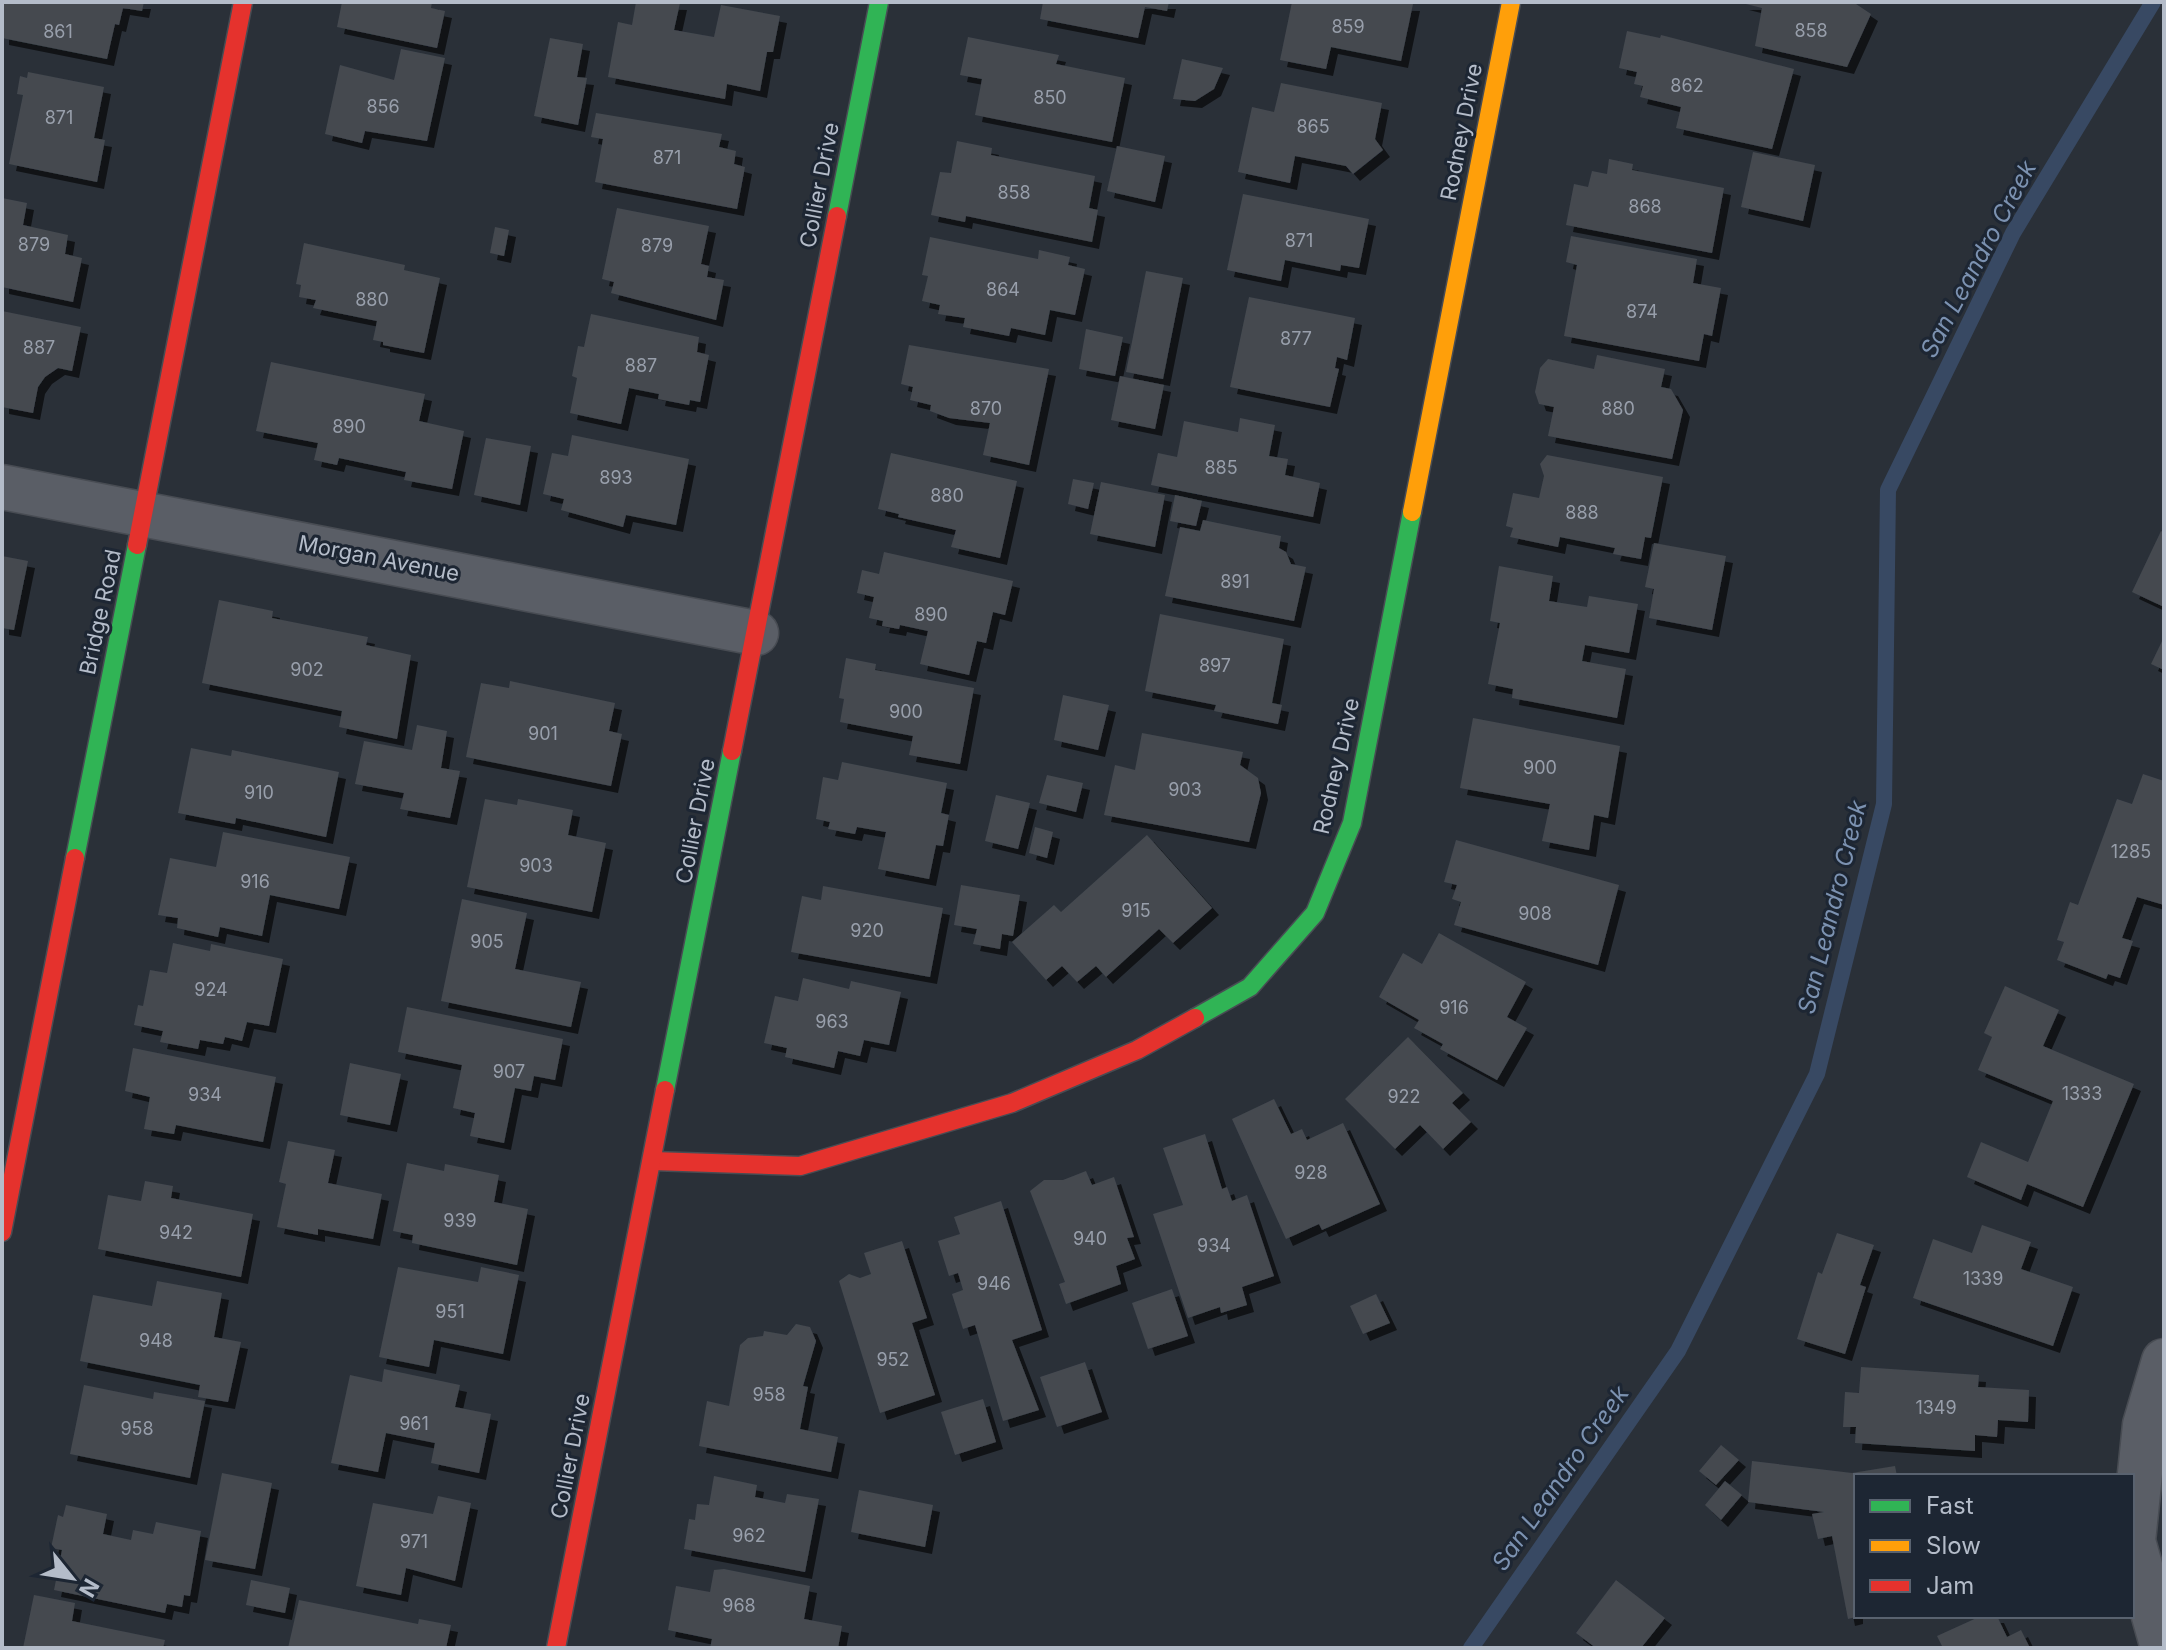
<svg xmlns="http://www.w3.org/2000/svg" width="2166" height="1650" font-family="Inter,sans-serif">
<defs>
<filter id="shadow"><feDropShadow dx="7" dy="7" stdDeviation="0" flood-color="#0009"/></filter>
</defs>
<rect width="100%" height="100%" fill="#2a3038"/>
<g fill="none" stroke-linecap="round" stroke-linejoin="round">
<polyline stroke="#384963" stroke-width="16" points="1471,1648 1678,1351 1817,1074 1884,804 1888,490 2013,233 2153,2"/>
</g>
<g fill="#444950" filter="url(#shadow)">
<polygon points="2,2 144,2 142,11 123,8 119,25 115,24 107,59 2,38"/>
<polygon points="342,2 432,2 431,8 445,11 437,48 337,27"/>
<polygon points="636,2 680,3 674,30 714,37 721,5 780,16 773,52 767,52 760,91 727,84 725,99 608,77 618,22 632,25"/>
<polygon points="1043,2 1169,2 1167,11 1145,7 1138,38 1040,19"/>
<polygon points="1292,2 1413,4 1401,61 1331,47 1326,69 1280,60"/>
<polygon points="1853,2 1871,14 1847,67 1755,46 1762,8 1742,3"/>
<polygon points="1627,31 1660,38 1661,35 1794,69 1772,149 1676,128 1681,107 1640,97 1643,86 1634,84 1637,72 1619,68"/>
<polygon points="968,37 1059,55 1056,64 1125,78 1112,142 975,115 982,79 960,75"/>
<polygon points="550,38 583,44 577,77 587,78 578,125 534,116"/>
<polygon points="401,49 445,58 427,141 365,131 362,143 325,134 340,65 394,80"/>
<polygon points="1182,59 1223,68 1214,89 1195,101 1173,99"/>
<polygon points="28,72 104,87 94,138 105,140 97,182 9,164 23,95 17,94 20,76 27,78"/>
<polygon points="1281,83 1382,103 1375,139 1383,150 1353,174 1346,166 1295,156 1290,183 1238,172 1252,107 1274,112"/>
<polygon points="596,113 722,134 719,147 736,151 734,164 745,167 737,209 595,182 603,139 591,137"/>
<polygon points="957,141 992,148 991,155 1095,176 1089,208 1098,210 1092,242 966,216 965,222 931,215 940,172 951,173"/>
<polygon points="1117,146 1165,156 1155,202 1107,191"/>
<polygon points="1753,152 1815,165 1803,221 1741,207"/>
<polygon points="1609,159 1633,164 1632,170 1724,188 1712,253 1566,225 1574,184 1588,187 1592,171 1607,174"/>
<polygon points="1243,194 1369,219 1359,268 1341,265 1340,271 1285,260 1281,281 1227,270"/>
<polygon points="2,198 27,203 23,225 68,235 65,254 82,258 73,302 2,287"/>
<polygon points="617,208 709,226 701,264 709,266 707,277 724,280 716,320 611,293 614,282 602,279"/>
<polygon points="495,227 509,230 504,256 490,253"/>
<polygon points="1571,236 1697,259 1693,283 1721,288 1712,336 1704,334 1699,361 1564,336 1577,265 1566,262"/>
<polygon points="930,237 1038,259 1039,250 1070,257 1068,265 1085,269 1075,315 1050,310 1045,335 1011,328 1009,336 963,327 965,318 938,314 940,305 922,301 928,276 922,275"/>
<polygon points="304,243 405,265 404,270 440,278 424,353 383,345 383,342 373,340 377,321 313,308 316,300 299,297 301,285 296,284"/>
<polygon points="1146,271 1183,278 1163,379 1126,372"/>
<polygon points="1249,297 1355,318 1347,360 1337,357 1335,368 1339,369 1330,407 1230,387"/>
<polygon points="2,311 81,327 72,371 58,368 45,377 38,387 33,413 2,407"/>
<polygon points="591,314 699,337 697,352 709,355 700,402 690,400 689,405 658,399 659,394 629,388 621,424 570,413 577,378 572,376 578,346 584,347"/>
<polygon points="1086,329 1123,337 1115,376 1079,369"/>
<polygon points="909,345 1049,369 1029,465 983,455 990,423 949,418 930,411 931,405 910,400 913,387 901,384"/>
<polygon points="1597,355 1665,369 1661,387 1671,389 1683,410 1672,459 1548,436 1554,407 1539,404 1535,392 1540,368 1548,359 1594,369"/>
<polygon points="271,362 425,394 419,421 464,431 452,489 404,480 406,472 339,458 337,465 314,460 318,443 256,431"/>
<polygon points="1120,376 1164,385 1155,429 1111,420"/>
<polygon points="1240,418 1275,425 1269,456 1288,459 1285,475 1320,483 1313,517 1151,485 1158,453 1177,457 1184,421 1238,432"/>
<polygon points="572,435 689,459 676,525 626,515 623,527 561,510 564,499 543,494 552,453 568,456"/>
<polygon points="486,438 531,446 520,505 474,495"/>
<polygon points="891,453 1017,481 1000,558 951,547 956,530 898,517 899,514 878,509"/>
<polygon points="1547,455 1663,477 1651,538 1645,537 1641,559 1613,554 1615,548 1560,537 1558,547 1510,537 1513,528 1506,526 1513,493 1539,498 1544,476 1540,464"/>
<polygon points="1073,479 1094,483 1088,509 1068,504"/>
<polygon points="1101,482 1165,495 1155,547 1090,534"/>
<polygon points="1175,495 1202,501 1196,526 1170,521"/>
<polygon points="1203,520 1281,536 1279,548 1286,552 1291,564 1306,567 1294,621 1165,596 1180,527 1200,531"/>
<polygon points="2161,531 2164,533 2164,607 2132,592"/>
<polygon points="1654,543 1726,556 1712,630 1649,618 1654,589 1645,587"/>
<polygon points="884,552 1013,581 1005,615 993,612 986,643 977,641 969,675 920,664 928,631 900,625 899,629 882,626 883,621 869,618 874,597 857,593 862,570 879,574"/>
<polygon points="2,556 28,561 14,630 2,628"/>
<polygon points="1499,566 1553,576 1549,601 1587,607 1589,596 1638,604 1629,653 1585,645 1582,661 1626,669 1617,718 1512,698 1513,689 1488,684 1500,623 1490,621"/>
<polygon points="219,600 273,611 272,618 368,637 366,645 411,655 397,739 339,727 342,711 202,683"/>
<polygon points="1160,614 1284,639 1272,703 1282,705 1278,724 1214,711 1216,705 1145,691"/>
<polygon points="2164,637 2164,670 2151,664"/>
<polygon points="846,658 876,664 875,670 974,688 960,764 909,755 913,736 840,722 844,699 839,698"/>
<polygon points="510,681 615,703 609,731 622,734 611,786 466,757 481,683 509,688"/>
<polygon points="1063,695 1109,705 1098,750 1054,740"/>
<polygon points="1473,718 1620,746 1608,818 1594,815 1589,850 1542,841 1550,804 1460,788"/>
<polygon points="417,725 447,731 441,768 460,771 450,818 400,809 404,793 355,784 364,741 412,750"/>
<polygon points="1142,733 1243,752 1240,765 1258,778 1261,793 1249,842 1104,815 1115,765 1135,770"/>
<polygon points="191,748 231,756 232,750 339,772 326,837 236,818 235,824 178,813"/>
<polygon points="842,762 947,783 941,813 949,815 943,846 936,845 929,879 878,869 886,832 857,827 855,834 828,829 830,822 816,819 823,777 838,780"/>
<polygon points="2143,774 2164,781 2164,905 2137,897 2122,938 2133,941 2120,978 2108,974 2106,979 2057,960 2064,942 2057,940 2070,902 2078,905 2117,799 2132,804"/>
<polygon points="1047,775 1083,783 1076,812 1039,803"/>
<polygon points="996,795 1030,803 1018,849 985,841"/>
<polygon points="485,799 517,805 518,799 573,810 568,835 606,843 592,912 467,887"/>
<polygon points="1035,827 1053,832 1047,858 1029,853"/>
<polygon points="223,832 350,857 339,909 270,895 262,936 220,927 218,937 177,928 178,918 158,915 170,858 216,867"/>
<polygon points="1147,835 1212,908 1173,943 1159,929 1106,977 1096,966 1077,982 1062,966 1046,980 1012,942 1054,905 1061,912"/>
<polygon points="1456,840 1619,885 1598,965 1454,925 1461,902 1452,899 1457,885 1444,882"/>
<polygon points="961,885 1020,895 1013,936 1002,934 1000,949 973,944 977,929 954,925"/>
<polygon points="823,886 943,908 930,977 791,952 802,896 821,900"/>
<polygon points="462,899 527,913 515,969 581,982 571,1027 441,1001"/>
<polygon points="1439,933 1526,982 1507,1017 1527,1028 1497,1080 1440,1049 1443,1044 1414,1028 1419,1020 1379,997 1403,953 1422,964"/>
<polygon points="173,943 210,951 211,944 283,959 269,1026 247,1022 242,1041 225,1037 223,1044 200,1040 198,1049 160,1042 163,1031 134,1025 138,1005 143,1006 150,970 167,973"/>
<polygon points="803,978 849,989 851,981 901,992 889,1045 864,1040 860,1056 838,1051 834,1068 785,1057 787,1048 764,1043 775,996 798,1001"/>
<polygon points="2005,986 2059,1010 2043,1046 2134,1084 2083,1207 2027,1184 2021,1200 1967,1177 1981,1142 2028,1162 2053,1101 1978,1070 1992,1037 1984,1033"/>
<polygon points="407,1007 563,1039 555,1080 534,1076 531,1091 515,1088 504,1143 470,1136 475,1113 453,1108 462,1065 398,1052"/>
<polygon points="1408,1037 1463,1093 1452,1103 1471,1122 1443,1149 1420,1125 1395,1149 1345,1099"/>
<polygon points="133,1048 276,1077 263,1142 176,1125 174,1134 144,1129 150,1097 125,1091"/>
<polygon points="350,1063 401,1074 390,1125 340,1115"/>
<polygon points="1274,1099 1291,1134 1302,1129 1307,1140 1343,1123 1380,1204 1322,1230 1319,1224 1286,1239 1232,1119"/>
<polygon points="1205,1134 1222,1189 1227,1187 1232,1201 1247,1195 1274,1276 1242,1287 1247,1305 1221,1313 1220,1307 1188,1318 1153,1214 1183,1205 1163,1148"/>
<polygon points="288,1141 335,1150 328,1183 382,1194 373,1239 318,1229 318,1235 277,1227 286,1184 279,1182"/>
<polygon points="407,1163 444,1171 445,1164 499,1175 494,1202 528,1209 517,1265 412,1243 413,1235 393,1231"/>
<polygon points="1086,1171 1092,1185 1114,1177 1134,1237 1127,1238 1135,1259 1116,1266 1121,1284 1066,1304 1059,1284 1065,1282 1030,1191 1044,1180 1063,1180"/>
<polygon points="145,1181 173,1186 171,1198 253,1214 241,1277 98,1249 108,1195 141,1201"/>
<polygon points="1001,1201 1042,1330 1012,1340 1039,1410 1003,1421 975,1325 963,1329 952,1294 963,1290 958,1273 949,1276 938,1241 960,1234 954,1217"/>
<polygon points="1982,1225 2031,1242 2021,1269 2073,1287 2053,1346 1913,1298 1933,1239 1972,1253"/>
<polygon points="1837,1233 1874,1245 1860,1285 1866,1287 1845,1354 1797,1339 1818,1272 1822,1274"/>
<polygon points="902,1241 927,1318 912,1323 935,1395 880,1413 839,1281 849,1274 860,1278 871,1274 864,1253"/>
<polygon points="398,1267 478,1282 481,1267 519,1275 503,1354 434,1340 429,1367 379,1357"/>
<polygon points="157,1281 222,1293 214,1337 241,1342 228,1402 198,1397 200,1385 80,1361 93,1295 152,1306"/>
<polygon points="1172,1289 1188,1336 1148,1349 1132,1303"/>
<polygon points="1376,1294 1390,1323 1363,1334 1350,1306"/>
<polygon points="796,1324 810,1327 816,1341 803,1386 808,1387 800,1429 838,1437 831,1472 699,1446 707,1401 729,1406 740,1345 748,1338 763,1336 764,1331 787,1335"/>
<polygon points="1085,1362 1102,1412 1057,1427 1040,1377"/>
<polygon points="1861,1367 1979,1375 1978,1387 2029,1390 2028,1422 1998,1420 1997,1437 1975,1435 1975,1451 1855,1443 1856,1427 1843,1427 1845,1392 1859,1393"/>
<polygon points="384,1369 460,1385 455,1407 491,1414 479,1473 431,1463 435,1443 386,1433 378,1472 331,1463 350,1375 382,1382"/>
<polygon points="84,1385 153,1399 154,1392 205,1401 190,1478 70,1454"/>
<polygon points="983,1399 996,1442 955,1455 941,1412"/>
<polygon points="1721,1445 1739,1460 1716,1485 1699,1471"/>
<polygon points="1752,1461 1852,1473 1895,1466 1897,1476 1856,1476 1856,1617 1848,1619 1832,1536 1818,1539 1812,1514 1824,1512 1748,1502"/>
<polygon points="222,1473 272,1483 255,1569 205,1560"/>
<polygon points="714,1476 757,1485 755,1497 785,1503 787,1494 819,1499 805,1572 684,1549 689,1519 695,1520 697,1504 709,1505"/>
<polygon points="1725,1481 1742,1495 1721,1520 1705,1505"/>
<polygon points="859,1490 933,1505 925,1547 851,1532"/>
<polygon points="438,1496 471,1503 455,1581 406,1568 401,1595 356,1586 373,1503 433,1514"/>
<polygon points="66,1505 107,1514 103,1534 131,1540 133,1530 153,1534 156,1522 201,1531 190,1596 184,1595 182,1607 167,1604 165,1613 54,1590 62,1550 51,1548 58,1515 63,1517"/>
<polygon points="724,1569 810,1586 804,1619 842,1626 838,1648 710,1648 712,1639 668,1630 676,1586 710,1592 714,1570"/>
<polygon points="251,1580 290,1588 285,1613 246,1605"/>
<polygon points="1616,1580 1665,1618 1641,1648 1596,1648 1576,1633"/>
<polygon points="34,1595 75,1603 72,1621 165,1640 163,1648 23,1648"/>
<polygon points="299,1600 418,1624 419,1619 451,1625 446,1648 288,1648"/>
<polygon points="1981,1616 1997,1616 2007,1637 2021,1630 2030,1648 1943,1648 1937,1636"/>
</g>
<g fill="none" stroke-linecap="round" stroke-linejoin="round">
<defs>
<g id="street">
<polyline points="2,487 756,633"/>
<polyline points="2163,1648 2133,1541 2145,1425 2164,1361"/>
</g>
<g id="fast">
<polyline points="837,216 879,2"/>
<polyline points="75,858 137,545"/>
<polyline points="1195,1018 1250,987 1315,913 1352,823 1412,512"/>
<polyline points="665,1090 732,751"/>
</g>
<polyline id="slow" points="1412,512 1511,2"/>
<g id="jam">
<polyline points="137,545 243,2"/>
<polyline points="732,751 837,216"/>
<polyline points="653,1161 800,1166 1012,1103 1137,1050 1195,1018"/>
<polyline points="2,1232 75,858"/>
<polyline points="556,1648 665,1090"/>
</g>
</defs>
<use href="#street" stroke="#484c53" stroke-width="47"/>
<use href="#fast" stroke="#484c53" stroke-width="21"/>
<use href="#slow" stroke="#484c53" stroke-width="21"/>
<use href="#jam" stroke="#484c53" stroke-width="21"/>
<use href="#street" stroke="#5a5e66" stroke-width="44"/>
<use href="#fast" stroke="#30b455" stroke-width="18"/>
<use href="#slow" stroke="#ff9f0a" stroke-width="18"/>
<use href="#jam" stroke="#e5322d" stroke-width="18"/>
</g>
<g text-anchor="middle" dominant-baseline="central" stroke-width="6" stroke-linejoin="round" paint-order="stroke">
<g font-size="18" fill="#989fab">
<text x="1348" y="26">859</text>
<text x="1811" y="30">858</text>
<text x="58" y="31">861</text>
<text x="1687" y="85">862</text>
<text x="1050" y="97">850</text>
<text x="383" y="106">856</text>
<text x="59" y="117">871</text>
<text x="1313" y="126">865</text>
<text x="667" y="157">871</text>
<text x="1014" y="192">858</text>
<text x="1645" y="206">868</text>
<text x="1299" y="240">871</text>
<text x="34" y="244">879</text>
<text x="657" y="245">879</text>
<text x="1003" y="289">864</text>
<text x="372" y="299">880</text>
<text x="1642" y="311">874</text>
<text x="1296" y="338">877</text>
<text x="39" y="347">887</text>
<text x="641" y="365">887</text>
<text x="986" y="408">870</text>
<text x="1618" y="408">880</text>
<text x="349" y="426">890</text>
<text x="1221" y="467">885</text>
<text x="616" y="477">893</text>
<text x="947" y="495">880</text>
<text x="1582" y="512">888</text>
<text x="1235" y="581">891</text>
<text x="931" y="614">890</text>
<text x="1215" y="665">897</text>
<text x="307" y="669">902</text>
<text x="906" y="711">900</text>
<text x="543" y="733">901</text>
<text x="1540" y="767">900</text>
<text x="1185" y="789">903</text>
<text x="259" y="792">910</text>
<text x="2131" y="851">1285</text>
<text x="536" y="865">903</text>
<text x="255" y="881">916</text>
<text x="1136" y="910">915</text>
<text x="1535" y="913">908</text>
<text x="867" y="930">920</text>
<text x="487" y="941">905</text>
<text x="211" y="989">924</text>
<text x="1454" y="1007">916</text>
<text x="832" y="1021">963</text>
<text x="509" y="1071">907</text>
<text x="2082" y="1093">1333</text>
<text x="205" y="1094">934</text>
<text x="1404" y="1096">922</text>
<text x="1311" y="1172">928</text>
<text x="460" y="1220">939</text>
<text x="176" y="1232">942</text>
<text x="1090" y="1238">940</text>
<text x="1214" y="1245">934</text>
<text x="1983" y="1278">1339</text>
<text x="994" y="1283">946</text>
<text x="450" y="1311">951</text>
<text x="156" y="1340">948</text>
<text x="893" y="1359">952</text>
<text x="769" y="1394">958</text>
<text x="1936" y="1407">1349</text>
<text x="414" y="1423">961</text>
<text x="137" y="1428">958</text>
<text x="749" y="1535">962</text>
<text x="414" y="1541">971</text>
<text x="739" y="1605">968</text>
</g>
<g font-size="22" fill="#b4bcc9" stroke="#1d2633">
<text transform="translate(1461 132) rotate(-79)">Rodney Drive</text>
<text transform="translate(819 185) rotate(-79)">Collier Drive</text>
<text transform="translate(379 558) rotate(11)">Morgan Avenue</text>
<text transform="translate(100 612) rotate(-78)">Bridge Road</text>
<text transform="translate(1336 766) rotate(-77)">Rodney Drive</text>
<text transform="translate(695 821) rotate(-79)">Collier Drive</text>
<text transform="translate(570 1456) rotate(-79)">Collier Drive</text>
</g>
<g font-size="24" font-style="italic" fill="#7c92b1" stroke="#1d2633">
<text transform="translate(1978 259) rotate(-62)">San Leandro Creek</text>
<text transform="translate(1832 907) rotate(-76)">San Leandro Creek</text>
<text transform="translate(1560 1478) rotate(-55)">San Leandro Creek</text>
</g>
</g>
<rect width="2166" height="1650" fill="none" stroke="#b4bcc9" stroke-width="8"/>
<rect x="1854" y="1474" width="280" height="144" fill="#1d2633" stroke="#59626f" stroke-width="2"/>
<rect x="1870" y="1500" width="40" height="12" fill="#30b455" stroke="#59626f" stroke-width="2"/>
<text x="1926" y="1514" font-size="24" fill="#b4bcc9">Fast</text>
<rect x="1870" y="1540" width="40" height="12" fill="#ff9f0a" stroke="#59626f" stroke-width="2"/>
<text x="1926" y="1554" font-size="24" fill="#b4bcc9">Slow</text>
<rect x="1870" y="1580" width="40" height="12" fill="#e5322d" stroke="#59626f" stroke-width="2"/>
<text x="1926" y="1594" font-size="24" fill="#b4bcc9">Jam</text>
<g transform="translate(72 1578) rotate(120)" stroke="#1d2633" stroke-width="6" paint-order="stroke">
<path d="M0-6L14 30L0 20L-14 30Z" fill="#b4bcc9"/>
<text y="-12" font-size="22" font-weight="bold" text-anchor="middle" fill="#b4bcc9">N</text>
</g>
</svg>
